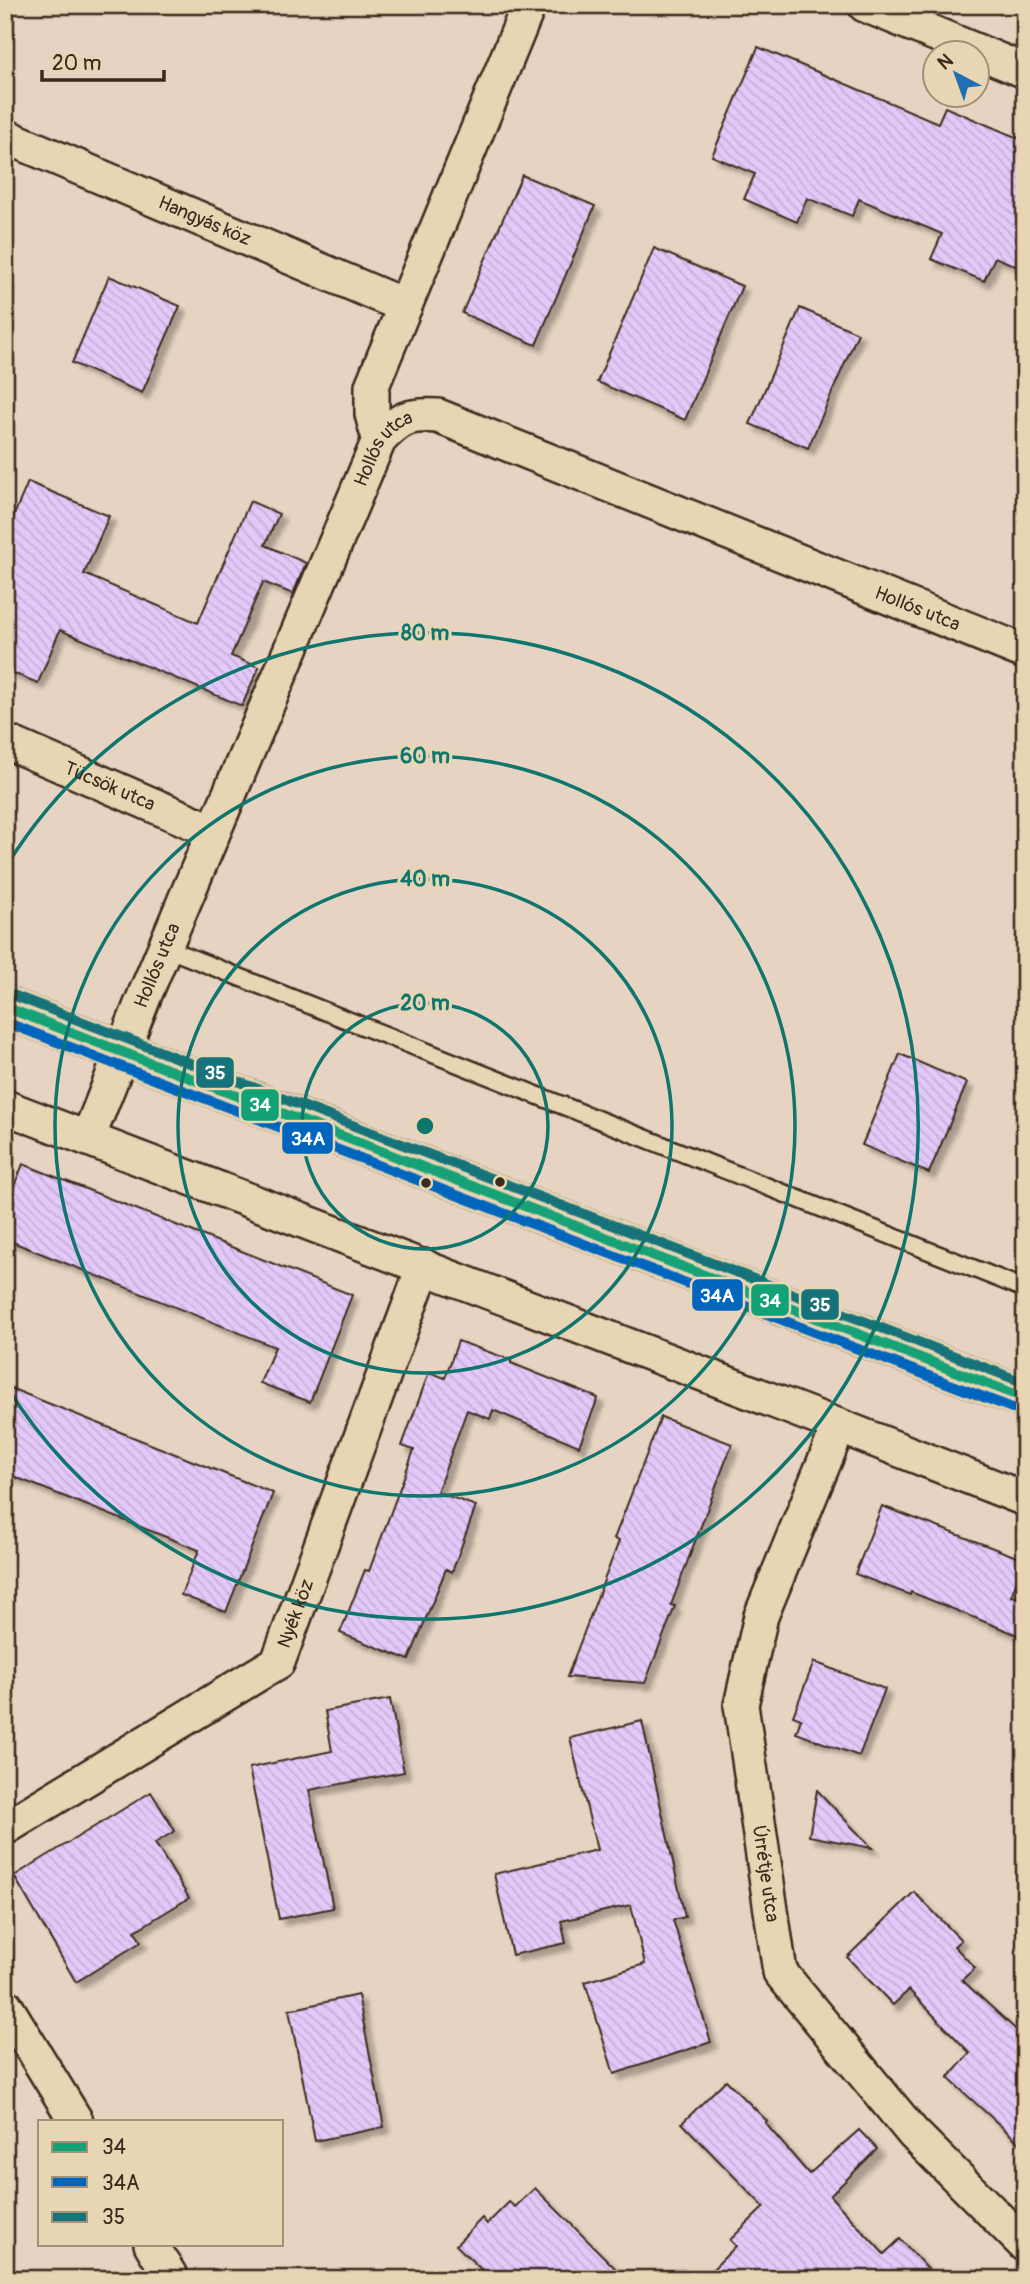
<svg xmlns="http://www.w3.org/2000/svg" width="1030" height="2284" font-family="Pangolin,sans-serif">
<defs>
<pattern id="building-back-hatch" width="6" height="6" patternUnits="userSpaceOnUse" patternTransform="scale(1.75)"><rect width="6" height="6" fill="#e3c9f9"/><path d="M-1 5l2 2M0 0l6 6M5-1l2 2" fill="none" stroke="#c4add5"/></pattern>
<filter id="shadow"><feDropShadow dx="6" dy="6" stdDeviation="2" flood-color="#0004"/></filter>
</defs>
<rect width="100%" height="100%" fill="#e6d3c1"/>
<filter id="ink" filterUnits="userSpaceOnUse"><feTurbulence type="fractalNoise" baseFrequency=".0143" numOctaves="2"/><feDisplacementMap in="SourceGraphic" scale="14" xChannelSelector="R" yChannelSelector="G"/><feConvolveMatrix kernelMatrix="1 2 1 2 8 2 1 2 1" color-interpolation-filters="sRGB"/></filter>
<g filter="url(#ink)">
<g fill="url(#building-back-hatch)" stroke="#3b2a1e" stroke-width="2" filter="url(#shadow)">
<polygon points="758,47 938,123 945,107 1025,141 1025,270 995,257 984,281 931,259 942,234 859,199 852,216 807,198 797,222 744,199 755,174 712,156"/>
<polygon points="522,175 595,206 536,345 462,313"/>
<polygon points="654,248 742,286 685,420 597,382"/>
<polygon points="109,276 180,306 142,393 72,363"/>
<polygon points="800,308 858,333 808,448 750,424"/>
<polygon points="28,482 109,516 84,574 198,623 250,501 279,514 265,545 306,563 293,594 263,582 231,656 259,667 242,706 60,630 38,683 5,670 5,536"/>
<polygon points="900,1054 967,1083 929,1173 862,1145"/>
<polygon points="23,1164 352,1295 310,1402 260,1383 275,1347 5,1239 5,1208"/>
<polygon points="458,1341 511,1360 511,1363 598,1398 579,1446 493,1410 490,1419 467,1410 437,1492 476,1506 452,1572 446,1569 409,1660 340,1633 365,1570 369,1571 414,1450 402,1446 429,1372 445,1378"/>
<polygon points="5,1386 273,1493 226,1612 181,1595 199,1550 5,1473"/>
<polygon points="661,1417 732,1444 671,1605 675,1606 645,1683 567,1677 619,1541 614,1539"/>
<polygon points="882,1506 1025,1560 1011,1596 1025,1599 1025,1638 911,1592 910,1595 855,1574"/>
<polygon points="814,1662 885,1689 859,1756 796,1733 801,1719 793,1716"/>
<polygon points="390,1699 404,1772 309,1790 333,1908 279,1919 249,1768 332,1751 325,1711"/>
<polygon points="642,1721 685,1917 673,1920 711,2042 614,2074 585,1982 645,1964 631,1905 561,1921 566,1943 512,1955 494,1874 597,1850 570,1738"/>
<polygon points="817,1790 872,1848 809,1836"/>
<polygon points="151,1792 175,1831 155,1843 189,1898 135,1931 141,1942 76,1982 14,1876"/>
<polygon points="914,1892 961,1940 954,1946 975,1968 962,1980 1025,2038 1025,2148 948,2078 970,2053 909,1990 893,2005 847,1957"/>
<polygon points="358,1995 384,2127 315,2141 289,2010"/>
<polygon points="726,2080 767,2121 765,2123 809,2174 859,2130 877,2149 830,2196 884,2254 900,2239 937,2279 703,2279 736,2246 730,2240 764,2207 682,2123"/>
<polygon points="535,2188 626,2279 491,2279 456,2245 482,2218 487,2224 509,2202 515,2207"/>
</g>
<g fill="none" stroke-linecap="round" stroke-linejoin="round">
<defs>
<polyline id="service" points="166,948 1025,1289"/>
<g id="minor">
<polyline points="865,5 1025,71"/>
<path id="s1" d="M5,136L405,306"/>
<polyline points="379,440 372,414 372,386 529,5"/>
<path id="s2" d="M5,741L213,831"/>
<polyline points="5,1107 839,1426 1025,1499"/>
<path id="s3" d="M88,1138L146,992L379,440C400,418 408,414 438,416L1025,652"/>
<path id="s4" d="M839,1426L761,1616L741,1705L780,1972L913,2133L1025,2245"/>
<path id="s5" d="M5,1828L278,1662L424,1266"/>
<polyline points="5,2005 76,2121"/>
<polyline points="151,2244 172,2279"/>
</g>
<polyline id="primary" points="5,1007 1025,1398"/>
</defs>
<use href="#service" stroke="#3b2a1e" stroke-width="21"/>
<use href="#minor" stroke="#3b2a1e" stroke-width="38"/>
<use href="#primary" stroke="#3b2a1e" stroke-width="44"/>
<use href="#service" stroke="#e7d5b3" stroke-width="16"/>
<use href="#minor" stroke="#e7d5b3" stroke-width="33"/>
<use href="#primary" stroke="#e7d5b3" stroke-width="38"/>
<defs>
<polyline id="bus-1" points="5,1007 1025,1398"/>
<polyline id="bus-2" points="5,1022 1020,1411"/>
<polyline id="bus-3" points="10,994 1025,1383"/>
</defs>
<use href="#bus-1" stroke="#e7d5b3" stroke-width="16"/>
<use href="#bus-2" stroke="#e7d5b3" stroke-width="16"/>
<use href="#bus-3" stroke="#e7d5b3" stroke-width="16"/>
<use href="#bus-1" stroke="#12a276" stroke-width="10"/>
<use href="#bus-2" stroke="#0065bd" stroke-width="10"/>
<use href="#bus-3" stroke="#157379" stroke-width="10"/>
</g>
</g>
<g fill="none" stroke="#0f766e" stroke-width="3.5">
<circle cx="425" cy="1126" r="123"/>
<circle cx="425" cy="1126" r="247"/>
<circle cx="425" cy="1126" r="370"/>
<path d="M7 865A493 493 0 1 1 7 1387"/>
</g>
<g fill="#3b2a1e" stroke="#e7d5b3" stroke-width="2.5">
<circle cx="500" cy="1182" r="6"/>
<circle cx="426" cy="1183" r="6"/>
</g>
<g text-anchor="middle" dominant-baseline="central" stroke-width="6" stroke-linejoin="round" paint-order="stroke">
<g font-size="19" fill="#3b2a1e" stroke="#e7d5b3">
<text stroke="none"><textPath href="#s1" startOffset="217">Hangyás köz</textPath></text>
<text stroke="none"><textPath href="#s3" startOffset="752">Hollós utca</textPath></text>
<text stroke="none"><textPath href="#s3" startOffset="1340">Hollós utca</textPath></text>
<text stroke="none"><textPath href="#s2" startOffset="114">Tücsök utca</textPath></text>
<text stroke="none"><textPath href="#s3" startOffset="186">Hollós utca</textPath></text>
<text stroke="none"><textPath href="#s5" startOffset="371">Nyék köz</textPath></text>
<text stroke="none"><textPath href="#s4" startOffset="467">Úrrétje utca</textPath></text>
</g>
</g>
<circle cx="425" cy="1126" r="10" fill="#0f766e" stroke="#e7d5b3" stroke-width="3.5"/>
<g font-size="21" text-anchor="middle" font-weight="bold" fill="#0f766e" stroke="#e7d5b3" stroke-width="6" stroke-linejoin="round" paint-order="stroke">
<text x="425" y="640">80 m</text>
<text x="425" y="763">60 m</text>
<text x="425" y="886">40 m</text>
<text x="425" y="1010">20 m</text>
</g>
<g stroke="#e7d5b3" stroke-width="2.5">
<rect x="195" y="1056" width="40" height="33" rx="7" fill="#157379"/>
<rect x="240" y="1088" width="40" height="34" rx="7" fill="#12a276"/>
<rect x="281" y="1121" width="53" height="34" rx="7" fill="#0065bd"/>
<rect x="691" y="1278" width="53" height="34" rx="7" fill="#0065bd"/>
<rect x="750" y="1283" width="40" height="34" rx="7" fill="#12a276"/>
<rect x="800" y="1288" width="40" height="33" rx="7" fill="#157379"/>
</g>
<g font-size="19" text-anchor="middle" font-weight="bold" fill="#fff">
<text x="215" y="1079">35</text>
<text x="260" y="1111">34</text>
<text x="308" y="1145">34A</text>
<text x="717" y="1302">34A</text>
<text x="770" y="1307">34</text>
<text x="820" y="1311">35</text>
</g>
<rect width="1030" height="2284" fill="none" stroke="#e7d5b3" stroke-width="28"/>
<rect x="14" y="14" width="1002" height="2256" fill="none" stroke="#3b2a1e" stroke-width="2.5" filter="url(#ink)"/>
<rect x="38" y="2120" width="245" height="126" fill="#e7d5b3" stroke="#a29177" stroke-width="2"/>
<rect x="52" y="2142" width="35" height="10" fill="#12a276" stroke="#a29177" stroke-width="2"/>
<text x="102" y="2154" font-size="21" fill="#3b2a1e">34</text>
<rect x="52" y="2177" width="35" height="10" fill="#0065bd" stroke="#a29177" stroke-width="2"/>
<text x="102" y="2190" font-size="21" fill="#3b2a1e">34A</text>
<rect x="52" y="2212" width="35" height="10" fill="#157379" stroke="#a29177" stroke-width="2"/>
<text x="102" y="2224" font-size="21" fill="#3b2a1e">35</text>
<g transform="translate(956 74) rotate(319)"><circle r="33" fill="#e7d5b3" stroke="#a29177" stroke-width="2"/>
<path d="M0-5L12 26L0 18L-12 26Z" fill="#1f6fb2"/>
<text y="-10" font-size="19" font-weight="bold" text-anchor="middle" fill="#3b2a1e">N</text>
</g>
<path d="M42 70v10h122v-10" fill="none" stroke="#3b2a1e" stroke-width="3.5"/>
<text x="52" y="70" font-size="21" fill="#3b2a1e" stroke="#e7d5b3" stroke-width="5" paint-order="stroke">20 m</text>
</svg>
